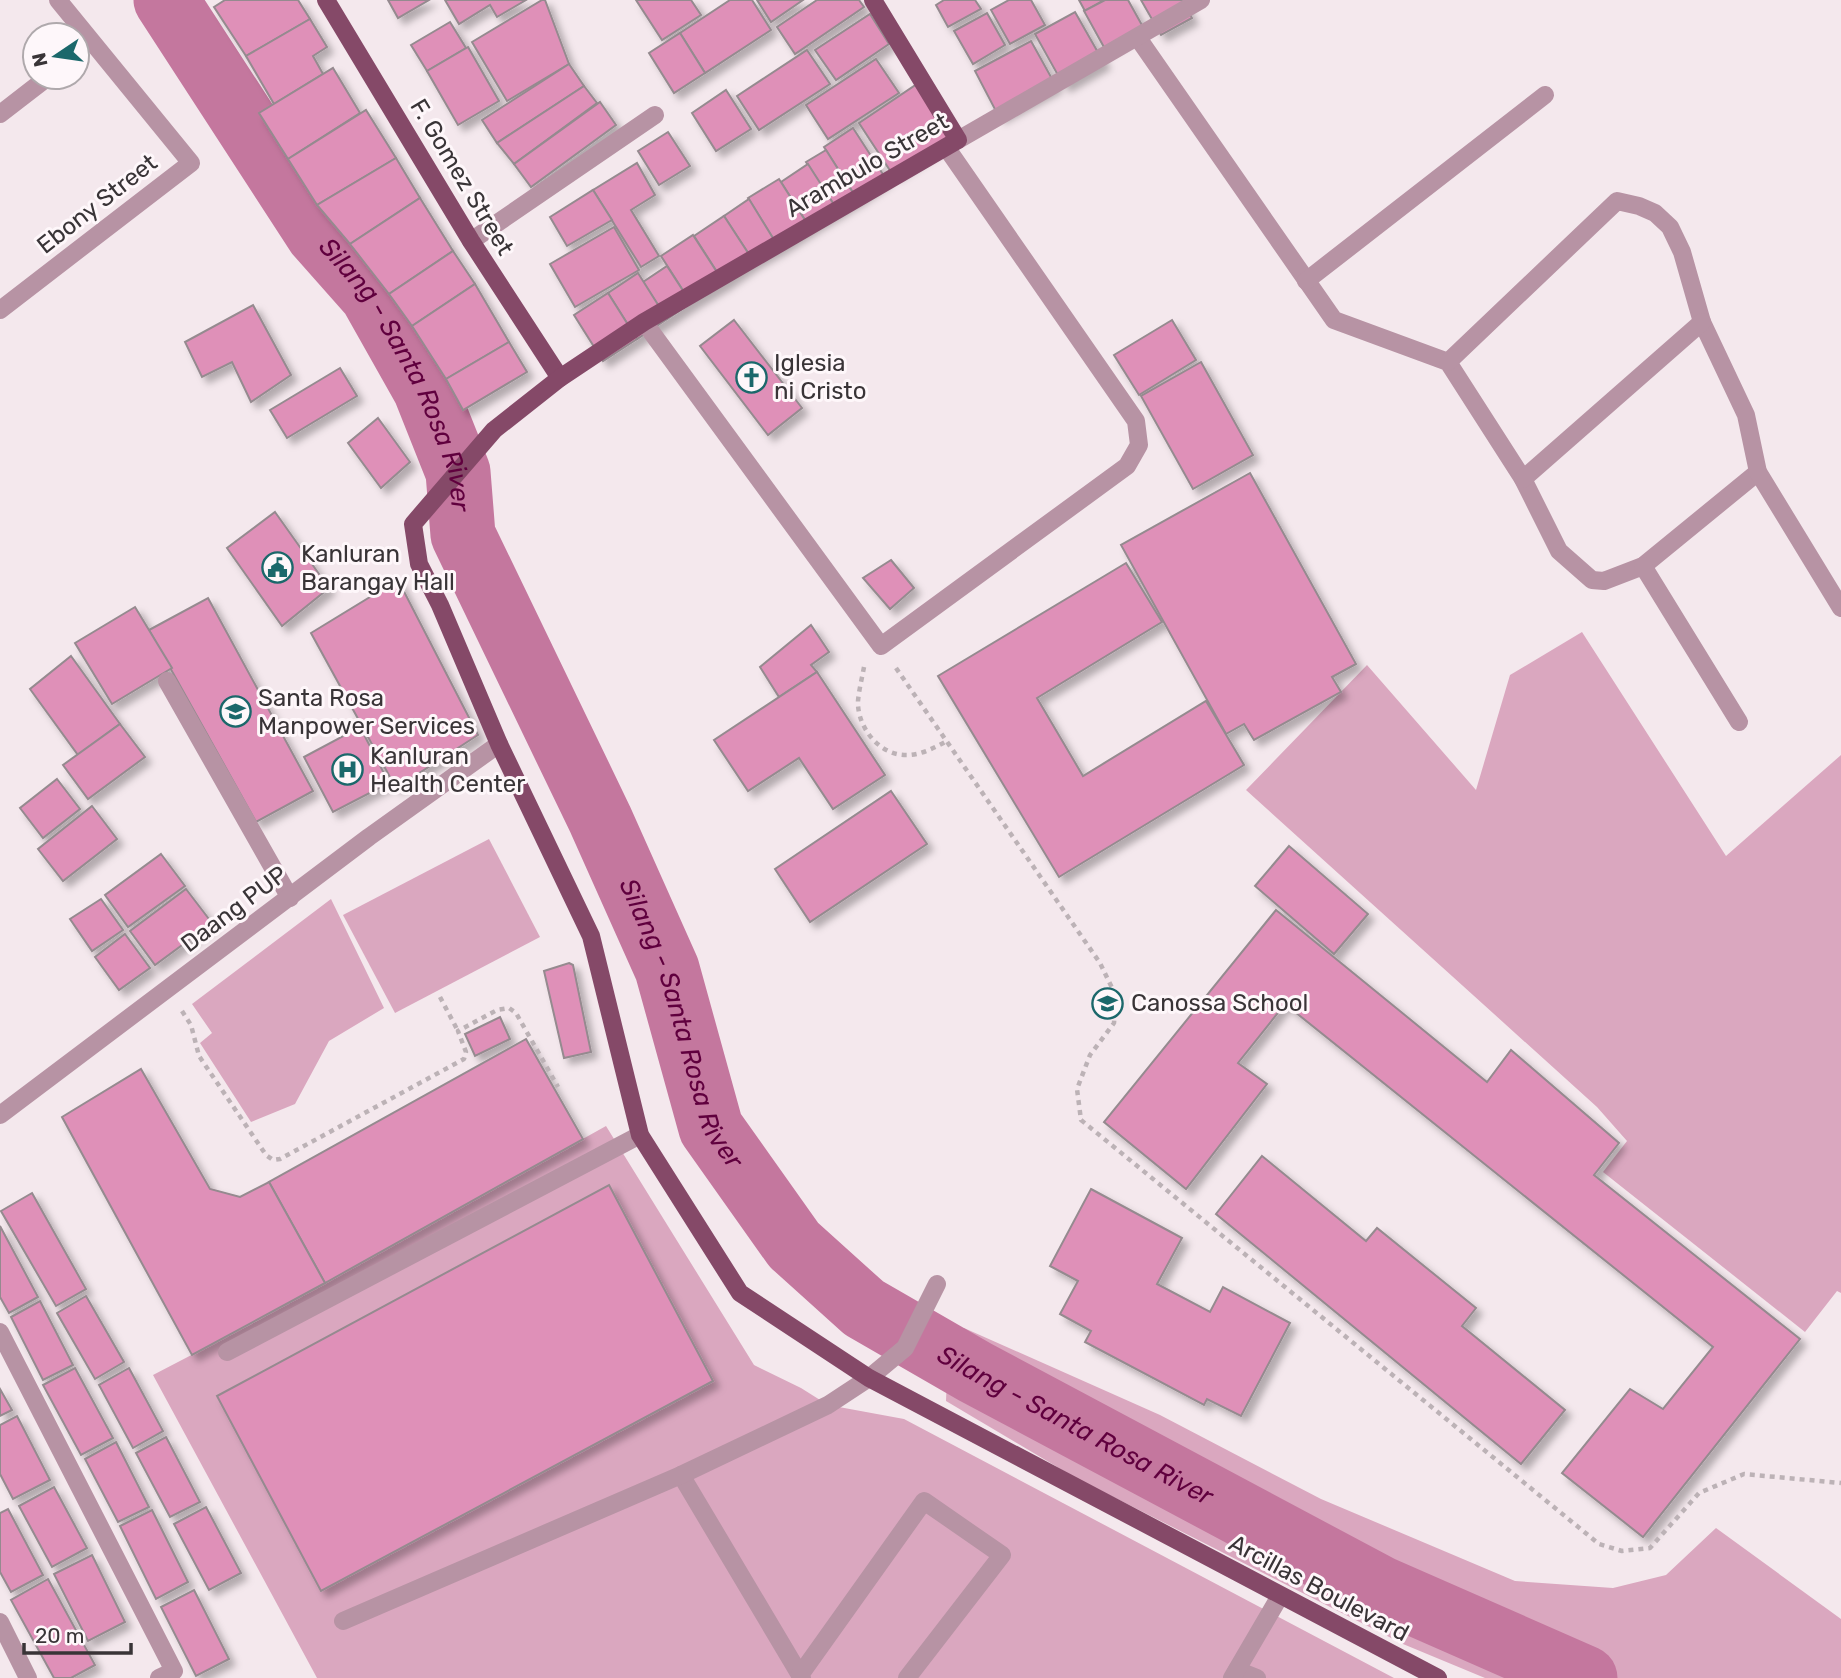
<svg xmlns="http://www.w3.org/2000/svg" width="1841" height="1678" font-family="Rubik,sans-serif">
<defs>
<filter id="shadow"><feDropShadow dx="6" dy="6" stdDeviation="3.5" flood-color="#0004"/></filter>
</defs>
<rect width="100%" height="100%" fill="#f4e8ed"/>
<g fill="#daa7bf">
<polygon points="1582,632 1726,856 1841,755 1841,1293 1837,1291 1805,1332 1603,1172 1627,1141 1597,1107 1246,790 1367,665 1476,790 1510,675"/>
<polygon points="489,839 540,937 395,1013 343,915"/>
<polygon points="331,899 384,1008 329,1041 295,1104 251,1122 200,1043 212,1033 192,1004"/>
<polygon points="606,1126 754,1365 801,1388 828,1405 904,1419 1394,1678 317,1678 153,1375 253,1323"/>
<polygon points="964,1328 1160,1415 1321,1499 1515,1581 1613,1588 1666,1575 1716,1528 1841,1619 1841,1678 1485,1678 1403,1644 1074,1477 946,1401 947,1376"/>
</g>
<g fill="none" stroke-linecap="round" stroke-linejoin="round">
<path stroke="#c4779e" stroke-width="65" id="s1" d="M166,0L318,234L372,295L425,389L458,472L463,535L600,819L667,969L711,1128L794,1245L864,1308L975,1372L1380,1588L1585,1678"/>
</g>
<g fill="#df90b8" stroke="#958a8f" stroke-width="2" filter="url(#shadow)">
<polygon points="225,0 298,0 310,19 246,56 214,7"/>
<polygon points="388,0 429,0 398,18"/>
<polygon points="445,0 526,0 497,17 490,5 459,24"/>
<polygon points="542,0 545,0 569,64 507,101 472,42"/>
<polygon points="636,0 691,0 701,15 662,40"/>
<polygon points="730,0 752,0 771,30 705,73 680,33"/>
<polygon points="757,0 803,0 771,22"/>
<polygon points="817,0 859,0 864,7 795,54 777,27"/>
<polygon points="944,0 975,0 981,9 948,27 936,5"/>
<polygon points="1009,0 1031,0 1045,25 1010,44 991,10"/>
<polygon points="1079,0 1104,0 1085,11"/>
<polygon points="1105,0 1128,0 1143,27 1105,49 1084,11"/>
<polygon points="1141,0 1182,0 1192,18 1161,35"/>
<polygon points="1075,12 1104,63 1064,86 1035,34"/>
<polygon points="987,13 1005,45 973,64 954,31"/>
<polygon points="870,14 889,44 836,80 815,50"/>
<polygon points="310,19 327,47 313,56 323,74 274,104 246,56"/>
<polygon points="450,22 466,48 427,71 411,45"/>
<polygon points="680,33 705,73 674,93 649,53"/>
<polygon points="1031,41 1056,86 999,117 975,71"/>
<polygon points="468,47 499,101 458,125 427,71"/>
<polygon points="807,50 830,84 759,130 737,96"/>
<polygon points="876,59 899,93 828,139 806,105"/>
<polygon points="569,64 584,86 497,143 482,120"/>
<polygon points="333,68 360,113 288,159 259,113"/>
<polygon points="920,82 956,134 893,175 859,123"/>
<polygon points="584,86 597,103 514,164 497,143"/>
<polygon points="726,90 751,129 716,151 692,113"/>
<polygon points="600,102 616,125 531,187 514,164"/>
<polygon points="366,110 396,158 317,205 288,159"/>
<polygon points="853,128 886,179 857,199 824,147"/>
<polygon points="668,132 690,166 659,185 638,151"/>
<polygon points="826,150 857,199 838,211 806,162"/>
<polygon points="396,158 420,198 350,244 317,205"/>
<polygon points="637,163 655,195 631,210 659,256 641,267 593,190"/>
<polygon points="808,164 838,211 810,228 781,182"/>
<polygon points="779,179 810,228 779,248 748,198"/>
<polygon points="593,190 612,220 567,246 550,217"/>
<polygon points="420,198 453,251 389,294 350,244"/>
<polygon points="749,199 779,248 754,262 724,216"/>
<polygon points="724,216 754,262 724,283 694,236"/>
<polygon points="614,227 639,270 575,307 550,264"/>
<polygon points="693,235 724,283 691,303 661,256"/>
<polygon points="453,251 475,284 412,326 389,294"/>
<polygon points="667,266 691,303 667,319 643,282"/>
<polygon points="638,273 667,319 637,339 608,293"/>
<polygon points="475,284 509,342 446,379 412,326"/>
<polygon points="608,293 637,339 603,361 574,315"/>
<polygon points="253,305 291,375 251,402 232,362 202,377 185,342"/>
<polygon points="734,320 802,408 768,435 700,346"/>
<polygon points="1172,320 1196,360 1139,395 1114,355"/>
<polygon points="509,342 527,372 463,410 446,379"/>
<polygon points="1201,362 1253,455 1193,489 1141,396"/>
<polygon points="340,368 357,396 287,438 270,410"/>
<polygon points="378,418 410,462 381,488 348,443"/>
<polygon points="1250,473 1356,664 1332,677 1341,692 1254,740 1244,724 1226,734 1121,545"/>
<polygon points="275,512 329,588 282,626 227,548"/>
<polygon points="891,560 914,588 890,609 863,578"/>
<polygon points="1126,563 1162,622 1037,698 1083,776 1206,701 1244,765 1059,877 938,676"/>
<polygon points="398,580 478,735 396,788 311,633"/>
<polygon points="208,598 313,791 256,822 149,630"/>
<polygon points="135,607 172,668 112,704 75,643"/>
<polygon points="811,625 829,652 811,665 817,672 779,697 760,667"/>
<polygon points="71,656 120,724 78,755 30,689"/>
<polygon points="817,672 885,775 833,809 799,758 748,791 714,740"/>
<polygon points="120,724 145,757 88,799 63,765"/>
<polygon points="360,727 389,783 333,812 304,757"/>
<polygon points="57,779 80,809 43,838 20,808"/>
<polygon points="891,791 927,844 810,922 775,869"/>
<polygon points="92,806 117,839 63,881 38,849"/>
<polygon points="1289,846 1368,914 1334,954 1255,886"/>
<polygon points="161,854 185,886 128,927 105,895"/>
<polygon points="186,889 212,923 155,965 130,931"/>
<polygon points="101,899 123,930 92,951 70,919"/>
<polygon points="1276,910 1487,1082 1511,1050 1619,1143 1594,1175 1800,1339 1643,1537 1562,1473 1630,1389 1663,1409 1713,1347 1285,1004 1238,1063 1267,1084 1186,1189 1104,1122"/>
<polygon points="125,934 150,968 119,990 95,957"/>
<polygon points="569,963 573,965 591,1052 564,1058 544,971"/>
<polygon points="500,1017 510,1039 475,1056 465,1034"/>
<polygon points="526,1039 583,1139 325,1283 269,1182"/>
<polygon points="141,1069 210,1189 240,1197 269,1182 325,1283 192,1355 62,1117"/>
<polygon points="1262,1156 1366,1241 1377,1228 1476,1308 1462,1326 1565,1410 1521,1464 1216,1214"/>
<polygon points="609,1185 713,1381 321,1591 217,1396"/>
<polygon points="1091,1189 1182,1238 1157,1284 1210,1312 1223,1287 1290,1323 1241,1416 1207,1399 1204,1405 1085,1342 1091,1331 1060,1314 1078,1281 1050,1266"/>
<polygon points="32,1193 86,1289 56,1306 1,1211"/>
<polygon points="0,1226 38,1297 9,1313 0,1297"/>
<polygon points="86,1296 124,1362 95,1379 57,1313"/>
<polygon points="40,1301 73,1365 43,1380 11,1317"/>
<polygon points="75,1368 113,1438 81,1455 43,1385"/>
<polygon points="129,1368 163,1431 133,1448 99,1385"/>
<polygon points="0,1389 12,1410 0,1416"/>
<polygon points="17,1416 50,1480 13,1499 0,1474 0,1425"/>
<polygon points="166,1437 200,1502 170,1517 136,1453"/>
<polygon points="116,1442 149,1507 118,1522 85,1459"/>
<polygon points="54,1487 87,1548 52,1567 19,1506"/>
<polygon points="206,1507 241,1573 209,1590 174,1524"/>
<polygon points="8,1509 43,1575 11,1592 0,1572 0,1513"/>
<polygon points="152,1510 188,1582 156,1599 120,1526"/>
<polygon points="92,1555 125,1622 88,1641 54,1574"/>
<polygon points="48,1579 95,1665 71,1678 54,1678 11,1600"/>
<polygon points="194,1590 229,1659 196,1676 161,1607"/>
</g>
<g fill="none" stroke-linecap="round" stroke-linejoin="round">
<g stroke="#bcb2b6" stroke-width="4.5" stroke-dasharray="5 5" stroke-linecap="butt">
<path d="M864,667C862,678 859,690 858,701C857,726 878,754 904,755C919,756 934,748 947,741"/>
<polyline points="896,668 1100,963 1116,996 1114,1023 1090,1055 1077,1089 1081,1120 1599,1544 1622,1551 1650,1548 1699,1493 1744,1474 1841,1483"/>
<polyline points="440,997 458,1031"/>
<polyline points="182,1011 191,1025 199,1056 266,1155 273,1160 280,1159 464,1059 466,1052 458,1031 497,1010 509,1008 516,1013 558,1087"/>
</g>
<g stroke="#b793a4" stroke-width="18">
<polyline points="1138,38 1334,320 1448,362 1523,479 1559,551 1592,580 1604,581 1643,566 1758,472"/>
<polyline points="0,114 48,77"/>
<polyline points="958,140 1201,0"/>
<polyline points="471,241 655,115"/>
<polyline points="1306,281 1545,95"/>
<polyline points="0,310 191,163 58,0"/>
<polyline points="644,322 881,646 1127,466 1139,445 1136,421 946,147"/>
<polyline points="1448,362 1617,201 1639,206 1655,213 1670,227 1682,252 1702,322 1746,415 1758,472 1841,608"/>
<polyline points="1523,479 1702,322"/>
<polyline points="1643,566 1739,722"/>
<polyline points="167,681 290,898"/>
<polyline points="0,1115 369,837 499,744"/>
<polyline points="0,1332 174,1671 159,1678"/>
<polyline points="227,1352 640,1135"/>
<polyline points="681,1475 800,1675"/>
<polyline points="343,1621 681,1475 828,1405 869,1378 905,1348 937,1284"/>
<polyline points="0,1622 28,1678"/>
<polyline points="1237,1670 1257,1678"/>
<polyline points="802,1678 800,1675 924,1501 1002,1555 907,1678"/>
<polyline points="1232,1678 1280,1596"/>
</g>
<g stroke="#854968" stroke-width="18">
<polyline points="326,0 471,241 560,378"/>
<polyline points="873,0 958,140 644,322 560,378 494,430 413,524 419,564 440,605 499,744 591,936 640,1135 740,1293 869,1378 1438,1678"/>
</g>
</g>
<defs>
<symbol id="church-ring" viewBox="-11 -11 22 22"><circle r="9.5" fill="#fef7fa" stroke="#1b686b" stroke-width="1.5"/><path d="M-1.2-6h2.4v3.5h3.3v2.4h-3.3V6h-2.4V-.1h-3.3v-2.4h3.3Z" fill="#1b686b"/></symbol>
<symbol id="civic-ring" viewBox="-11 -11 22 22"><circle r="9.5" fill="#fef7fa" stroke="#1b686b" stroke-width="1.5"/><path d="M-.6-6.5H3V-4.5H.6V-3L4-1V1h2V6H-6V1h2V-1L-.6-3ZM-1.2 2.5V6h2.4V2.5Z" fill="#1b686b"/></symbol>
<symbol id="university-ring" viewBox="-11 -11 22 22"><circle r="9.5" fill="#fef7fa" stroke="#1b686b" stroke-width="1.5"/><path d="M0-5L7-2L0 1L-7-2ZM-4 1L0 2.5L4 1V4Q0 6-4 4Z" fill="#1b686b"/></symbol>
<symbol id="hospital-ring" viewBox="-11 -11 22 22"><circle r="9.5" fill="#fef7fa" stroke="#1b686b" stroke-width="1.5"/><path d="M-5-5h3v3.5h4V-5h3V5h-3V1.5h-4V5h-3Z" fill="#1b686b"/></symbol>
<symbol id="school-ring" viewBox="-11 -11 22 22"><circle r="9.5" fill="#fef7fa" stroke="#1b686b" stroke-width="1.5"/><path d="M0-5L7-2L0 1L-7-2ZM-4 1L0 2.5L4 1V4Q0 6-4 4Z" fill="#1b686b"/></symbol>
</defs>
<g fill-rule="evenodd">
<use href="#church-ring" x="734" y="360" width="35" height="35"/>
<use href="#civic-ring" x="260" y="550" width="35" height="35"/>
<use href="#university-ring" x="218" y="694" width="35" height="35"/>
<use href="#hospital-ring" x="330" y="752" width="35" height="35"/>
<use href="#school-ring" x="1090" y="986" width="35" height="35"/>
</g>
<g text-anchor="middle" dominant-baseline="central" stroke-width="6" stroke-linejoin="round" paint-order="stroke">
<g font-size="24" fill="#393437" stroke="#fef7fa">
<text transform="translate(867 165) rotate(-30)">Arambulo Street</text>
<text transform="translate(462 177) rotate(59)">F. Gomez Street</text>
<text transform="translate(97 204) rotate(-38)">Ebony Street</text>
<text transform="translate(234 909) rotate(-37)">Daang PUP</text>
<text transform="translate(1319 1588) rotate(28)">Arcillas Boulevard</text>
</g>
<g font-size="24" fill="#393437" stroke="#fef7fa" text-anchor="start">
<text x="774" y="363">Iglesia<tspan x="774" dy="28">ni Cristo</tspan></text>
<text x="301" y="554">Kanluran<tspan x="301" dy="28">Barangay Hall</tspan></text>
<text x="258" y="698">Santa Rosa<tspan x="258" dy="28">Manpower Services</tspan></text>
<text x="370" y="756">Kanluran<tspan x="370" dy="28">Health Center</tspan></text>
<text x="1131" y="1003">Canossa School</text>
</g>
<g font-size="26" font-style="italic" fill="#60003e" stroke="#fef7fa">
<text stroke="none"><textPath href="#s1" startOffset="443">Silang - Santa Rosa River</textPath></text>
<text stroke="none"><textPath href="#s1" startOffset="1157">Silang - Santa Rosa River</textPath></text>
<text stroke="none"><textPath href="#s1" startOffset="1745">Silang - Santa Rosa River</textPath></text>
</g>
</g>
<g transform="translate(56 56) rotate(257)"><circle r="33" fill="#fef7fa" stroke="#afa9ac" stroke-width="2"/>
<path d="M0-5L12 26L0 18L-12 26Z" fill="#1b686b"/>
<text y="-10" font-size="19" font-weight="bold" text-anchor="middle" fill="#393437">N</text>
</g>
<path d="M24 1643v10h107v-10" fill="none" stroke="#393437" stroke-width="3.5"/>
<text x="35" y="1643" font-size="21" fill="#393437" stroke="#fef7fa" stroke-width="5" paint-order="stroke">20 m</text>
</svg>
